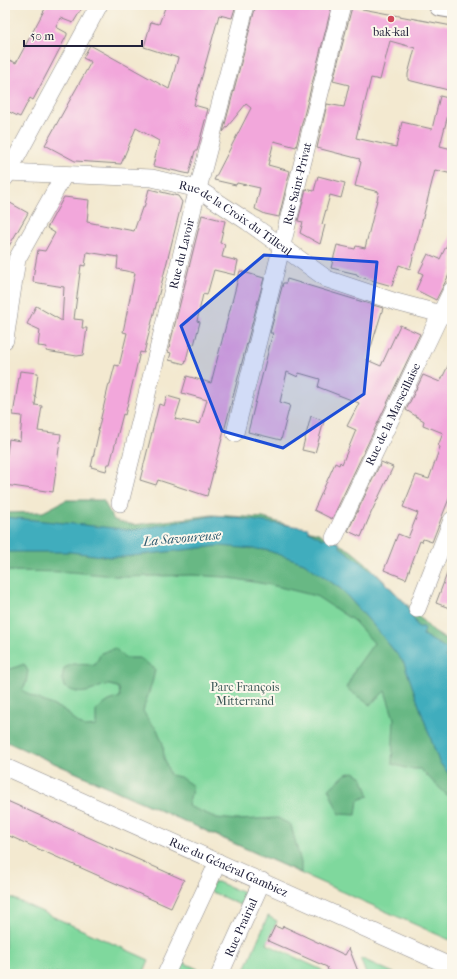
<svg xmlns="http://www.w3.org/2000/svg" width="457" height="979" font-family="'IM FELL French Canon',serif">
<rect width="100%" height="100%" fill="#fbf7ec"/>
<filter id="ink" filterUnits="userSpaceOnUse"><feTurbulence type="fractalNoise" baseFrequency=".025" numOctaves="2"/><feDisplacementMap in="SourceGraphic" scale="8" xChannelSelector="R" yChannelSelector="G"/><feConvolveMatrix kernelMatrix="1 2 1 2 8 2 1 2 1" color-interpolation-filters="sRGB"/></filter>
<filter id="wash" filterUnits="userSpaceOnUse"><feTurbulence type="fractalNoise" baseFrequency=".012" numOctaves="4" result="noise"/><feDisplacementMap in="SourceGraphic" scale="16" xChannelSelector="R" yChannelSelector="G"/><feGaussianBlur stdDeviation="0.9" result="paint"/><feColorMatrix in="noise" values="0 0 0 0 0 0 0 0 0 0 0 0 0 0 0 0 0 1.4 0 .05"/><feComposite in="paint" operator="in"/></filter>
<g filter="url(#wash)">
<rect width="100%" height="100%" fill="#f3e9d0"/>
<g fill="#7fd89d" stroke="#507d6c">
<polygon points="266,550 374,626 452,778 452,941 5,741 5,552"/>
<polygon points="214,882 218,882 244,893 244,896 240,905 210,891"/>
<polygon points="5,895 149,960 143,974 6,974 5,973"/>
<polygon points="268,916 277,921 267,944 322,970 324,974 243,974"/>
<polygon points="360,958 396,974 366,974"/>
<polygon points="180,961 209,974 181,974 179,967"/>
</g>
<g fill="#67b884" stroke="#446d60">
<polygon points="66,500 103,500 114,520 134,525 212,515 263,518 318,533 350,550 366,563 434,632 452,643 452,802 450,798 420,769 409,769 392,764 394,719 385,691 370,705 346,688 356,668 374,643 354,621 316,596 271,585 224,577 192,575 126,577 72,572 5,571 5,513 43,512"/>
<path d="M115,648L125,658H140L155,669C153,684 147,696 143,711L149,721L157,729L163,744L164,757L170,775L180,777L193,786L188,806L217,818L237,820L278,818L291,825L301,863V873L5,741V667L11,669L24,664L28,671L26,683L22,690L31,696L66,711L74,720L85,727L96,726V710L109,701L120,697L119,688C102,680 100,690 86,692C78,694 71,690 64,687L62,679L64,668L73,664L95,665L101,653Z"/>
<path d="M354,772L362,777L369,796L358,800L356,815L339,814C336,805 331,798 329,789L346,774Z"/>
</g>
<polygon fill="#40adbd" stroke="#31687c" points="213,516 236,518 308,528 308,531 323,539 327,537 339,543 340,547 375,573 406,604 418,627 424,627 425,630 423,635 449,650 445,657 452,663 452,778 439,762 404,663 374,626 341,589 304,563 266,550 219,546 123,557 110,557 70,552 5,552 5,517 133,530"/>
<g id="blocks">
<g fill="#f2a7db">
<polygon points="47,5 84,5 73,23 60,18 56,27 67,33 67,35 33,100 30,98 20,117 5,110 5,58 16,63"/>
<polygon points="166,5 236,5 232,18 219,15 194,105 208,109 197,151 195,151 189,174 153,166 159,141 136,128 121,164 75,161 45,145 91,62 83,58 90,45 169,89 178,58 144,47 151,22 159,24"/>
<polygon points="256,5 332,5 296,147 274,141 268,165 290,171 279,217 265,214 255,209 260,188 237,183 236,185 214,180 251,108 246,104 223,132"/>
<polygon points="352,7 452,26 452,91 408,80 408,74 415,48 390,41 380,80 371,78 356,138 396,147 402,122 432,129 440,96 452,99 440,146 452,149 452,174 435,170 410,269 399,265 392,286 357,276 357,274 331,268 337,245 355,249 356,246 365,248 379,192 355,186 361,162 359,161 360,159 317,148 327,104 344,107 349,85 333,81"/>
<polygon points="318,176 345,183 341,198 330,195 322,224 325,225 320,244 300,233 303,222 298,221 306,189 314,191"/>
<polygon points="149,189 178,196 182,202 144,353 140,352 125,415 123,414 110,464 108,464 106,471 91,467 99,431 98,430 109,384 110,384 115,365 119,366 127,333 123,332 135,273 117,269 118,257 87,252 85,266 81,265 74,319 83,320 82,328 87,328 83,355 77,356 46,351 47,347 38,346 40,330 27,324 36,306 62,321 64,287 33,282 34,272 38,250 45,251 55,233 47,228 64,197 89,200 87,222 134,231 142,208 144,208"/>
<polygon points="5,200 28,213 5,253"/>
<polygon points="202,215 225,221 220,243 225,244 222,257 238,261 235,275 214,270 207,295 203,294 197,321 200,322 194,345 190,344 185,364 169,360 171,353 168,352"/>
<polygon points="452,234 452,269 436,300 416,290 423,274 419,272 428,254 440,259"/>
<polygon points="240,271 264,278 207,496 158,480 156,485 140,480 159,404 164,406 167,396 181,400 175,419 200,424 207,400 182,393 187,376 211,383"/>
<polygon points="287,279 383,308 367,360 381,366 400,325 420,334 332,519 314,510 335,463 339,465 340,462 342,464 356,430 347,426 359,403 318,387 320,379 299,373 298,377 287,372 280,402 290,405 281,440 248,432 271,340 273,333 270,333 283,283 286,283"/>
<polygon points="452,358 452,491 432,542 423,539 422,542 420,541 406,579 384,570 398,534 408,538 418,513 403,507 416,475 429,479 440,447 438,446 443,433 423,425 424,421 406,410 423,375 440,382"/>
<polygon points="20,371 38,373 35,397 36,397 35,405 42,406 38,431 61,434 53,492 5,485 5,466 9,439 20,441 22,416 13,415"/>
<polygon points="311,416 324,421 315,453 302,450"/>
<polygon points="381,462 393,467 371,513 361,537 348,531"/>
<polygon points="451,563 452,563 452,609 436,603"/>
<polygon points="5,800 184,880 171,908 5,834"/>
<polygon points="275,926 282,929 283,926 345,955 349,948 359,974 329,974 327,967 268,941"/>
</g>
</g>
</g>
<g filter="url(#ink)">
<use href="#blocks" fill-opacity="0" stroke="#8a8686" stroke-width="1"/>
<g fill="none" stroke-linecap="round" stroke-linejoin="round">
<defs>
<g id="minor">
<path id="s1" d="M5,172L152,178L198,189L248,222L327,279L396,302L441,314L452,316"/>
<polyline points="5,178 99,5"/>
<polyline points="5,340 17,259 64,175"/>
<path id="s2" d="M235,433L342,5"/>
<path id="s3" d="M120,503L194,204L246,5"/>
<path id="s4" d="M334,538L452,290"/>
<polyline points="417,609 452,520"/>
<path id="s5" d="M5,767L452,967"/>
<polyline points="166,974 218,862"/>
<path id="s6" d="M220,974L262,881"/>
</g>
<polyline id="major" points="440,5 452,7"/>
</defs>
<use href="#minor" stroke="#8a8686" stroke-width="18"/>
<use href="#major" stroke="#8a8686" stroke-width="24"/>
<use href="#minor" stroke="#fff" stroke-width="17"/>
<use href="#major" stroke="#fff" stroke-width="22"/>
</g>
</g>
<path fill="#1d4ed8" fill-opacity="0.2" stroke="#1d4ed8" stroke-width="3" stroke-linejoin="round" d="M264,255L377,262L364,394L283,448L222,431L181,326Z"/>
<circle fill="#d1495b" stroke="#fbf7ec" stroke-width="1.5" cx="391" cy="19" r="4"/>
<g text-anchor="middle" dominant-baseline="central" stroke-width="4" stroke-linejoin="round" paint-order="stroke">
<g font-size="12" fill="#22223b" stroke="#fbf7ec">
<text x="391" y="32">bak-kal</text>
</g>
<g font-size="12" fill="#22223b" stroke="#fbf7ec">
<text stroke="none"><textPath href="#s2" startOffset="257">Rue Saint-Privat</textPath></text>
<text stroke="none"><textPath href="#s1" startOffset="241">Rue de la Croix du Tilleul</textPath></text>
<text stroke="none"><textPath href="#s3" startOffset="257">Rue du Lavoir</textPath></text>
<text stroke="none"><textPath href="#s4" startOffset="137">Rue de la Marseillaise</textPath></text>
<text stroke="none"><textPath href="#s5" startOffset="245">Rue du Général Gambiez</textPath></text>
<text stroke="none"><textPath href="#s6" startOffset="51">Rue Prairial</textPath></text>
</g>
<g font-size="12" fill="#3e5958" stroke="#fbf7ec">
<text x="245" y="687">Parc François<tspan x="245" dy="14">Mitterrand</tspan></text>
</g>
<g font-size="13" font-style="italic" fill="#2e5a6f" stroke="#fbf7ec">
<text transform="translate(182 538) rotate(-5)">La Savoureuse</text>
</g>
</g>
<rect width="457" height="979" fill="none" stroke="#fbf7ec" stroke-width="20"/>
<path d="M24 40v6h118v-6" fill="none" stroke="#22223b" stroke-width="2"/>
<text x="30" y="40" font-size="12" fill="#22223b" stroke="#fbf7ec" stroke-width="3" paint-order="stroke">50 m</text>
</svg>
